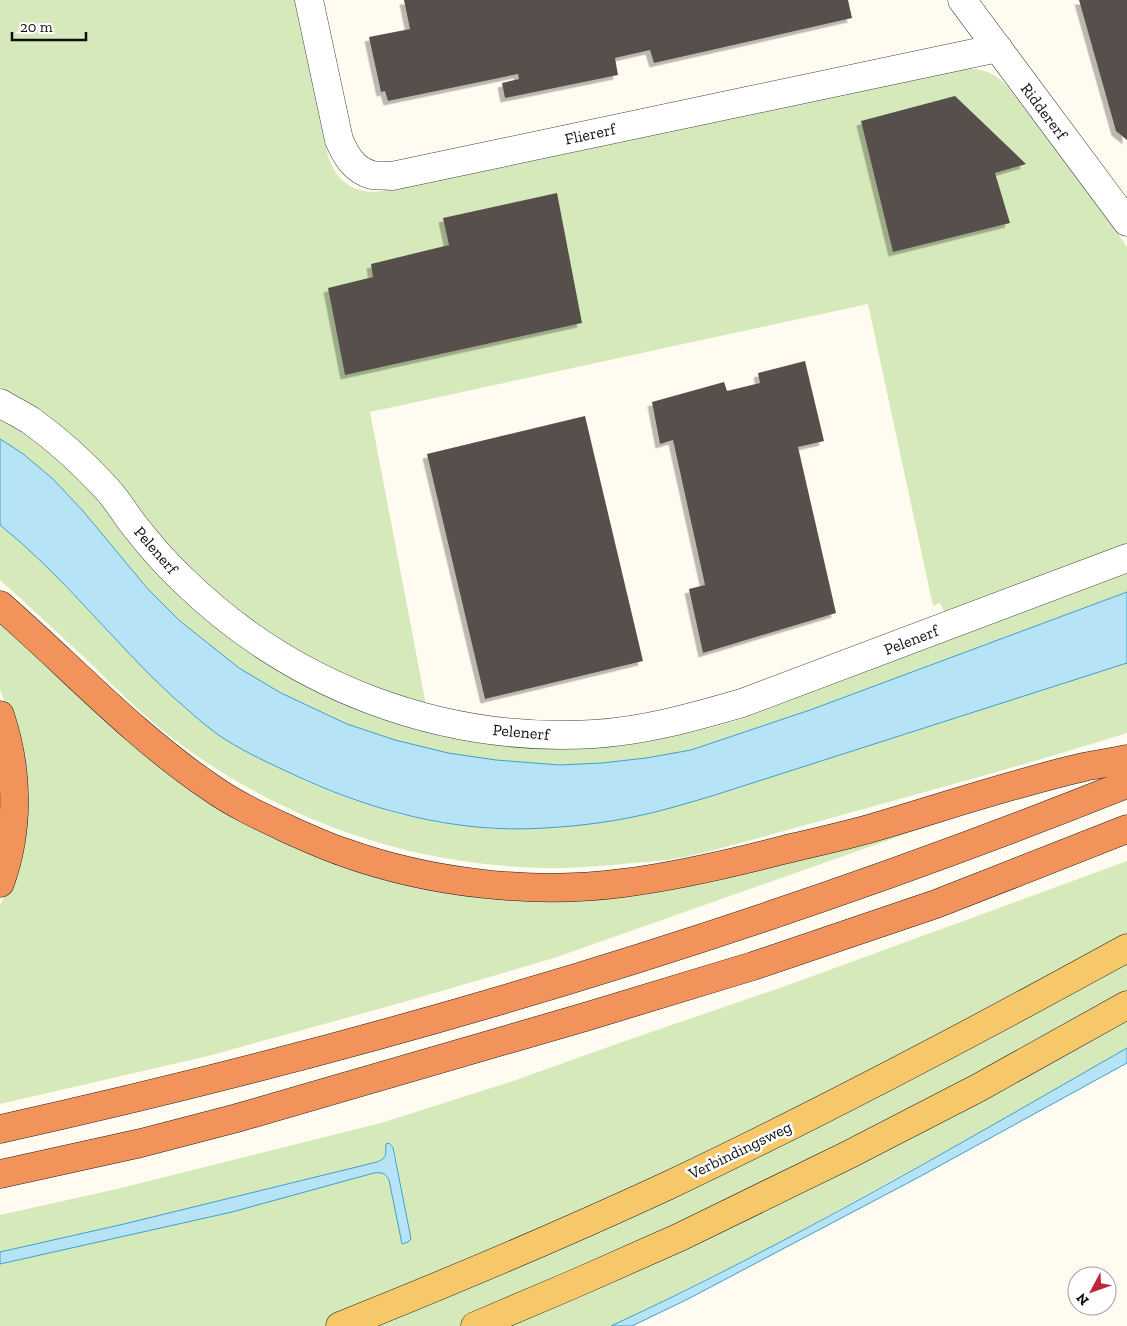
<svg xmlns="http://www.w3.org/2000/svg" width="1127" height="1326" font-family="'Zilla Slab',serif">
<defs>
<filter id="shadow"><feDropShadow dx="-4.5" dy="4.5" stdDeviation="0" flood-color="#0004"/></filter>
</defs>
<rect width="100%" height="100%" fill="#fffbf0"/>
<g fill="#d6e9ba">
<path d="M0,0H295L328,156C336,180 351,192 376,192L959,70C980,67 993,71 1008,87L1105,215L1127,247V544L945,613L940,603L933,606L868,304L370,412L426,705L385,692L312,660L248,620L191,570L33,407L0,387Z"/>
<path d="M0,417C37,440 71,467 98,500C123,529 146,561 173,589C261,678 381,731 505,745C549,750 594,748 638,743C672,738 706,729 739,720L1127,572V592L810,710L691,750L646,758L602,763L560,765L496,760L448,753L395,740L347,724L281,693L239,668L180,621L147,588L83,511L53,479L22,453L0,439Z"/>
<path d="M0,525L23,544L54,574L135,659L174,697L252,755L312,784L354,800L398,814L441,823L497,829L544,828L596,823L655,812L715,795L1127,663V733C1042,760 956,783 871,807C831,818 791,829 751,840C725,847 699,855 673,859C656,862 639,862 623,864C596,866 569,869 543,868C424,865 314,831 215,768C189,751 163,732 140,711C122,695 105,677 87,660C58,633 29,606 0,580Z"/>
<polygon points="0,617 207,796 522,895 945,815 946,820 554,958 404,1002 208,1056 0,1104 0,906 10,883 6,705 0,690"/>
<path d="M1127,861V940L921,1052L445,1276L324,1326H0V1264L231,1212L374,1173C382,1172 385,1173 389,1180L402,1243L408,1242L411,1239L394,1147L390,1143H388L386,1146V1155L383,1160L377,1162L124,1224L0,1252V1215L117,1189L381,1123L516,1080L625,1041L791,984Z"/>
<polygon points="1127,958 1127,997 960,1090 484,1316 460,1326 363,1326"/>
<polygon points="1127,1013 1127,1048 975,1135 767,1249 622,1321 611,1326 495,1326"/>
</g>
<g fill="#b6e3f5" stroke="#3e9fcb">
<path d="M0,439L22,453L53,479L83,511L147,588L180,621L239,668L281,693L347,724L395,740L448,753L496,760L560,765L602,763L646,758L691,750L810,710L1127,592V663L715,795C695,801 675,807 655,812C619,821 582,826 545,828C455,834 367,810 286,771C262,760 239,749 217,734C202,723 187,709 173,697C113,642 64,576 0,525Z"/>
<path d="M1127,1048V1063L921,1176L688,1299L632,1326H611C788,1244 958,1145 1127,1048Z"/>
<path d="M389,1143L393,1147L411,1239L408,1242L402,1244L389,1180C385,1173 382,1172 374,1173L232,1212L0,1264V1252L124,1224L377,1162C388,1157 385,1155 386,1144Z"/>
</g>
<g fill="#574f4b" filter="url(#shadow)">
<polygon points="404,0 848,0 852,18 654,63 650,50 615,58 618,75 505,98 502,83 519,79 518,74 388,101 385,91 381,92 369,37 410,29"/>
<polygon points="1079,0 1127,0 1127,140 1116,131"/>
<polygon points="955,96 1026,164 995,173 1010,223 893,252 861,121"/>
<polygon points="557,193 582,323 345,375 328,288 373,277 371,264 449,245 443,218"/>
<polygon points="805,361 824,441 798,447 836,613 703,653 689,589 705,585 673,440 660,444 652,402 724,382 727,391 760,383 758,373"/>
<polygon points="585,416 643,661 485,699 427,454"/>
</g>
<g fill="none" stroke-linecap="round" stroke-linejoin="round">
<defs>
<g id="minor">
<path d="M309,0L339,140C346,156 354,170 372,175C378,176 386,175 392,176L998,48"/>
<polyline points="962,0 1127,222"/>
<path d="M0,403C10,409 20,414 30,420C58,440 84,464 107,489C116,499 123,510 130,520C146,541 163,561 182,579C291,686 440,743 594,734C644,731 694,717 742,703L1127,558"/>
</g>
<g id="major">
<path d="M340,1326C450,1282 559,1236 667,1186C823,1112 976,1031 1127,948"/>
<polyline points="475,1326 574,1284 680,1237 848,1155 978,1088 1127,1005"/>
</g>
<g id="highway">
<path d="M0,605C70,666 133,735 210,787C235,805 264,818 292,831C308,838 325,846 343,852C429,883 532,895 623,883C679,876 733,863 787,849C813,843 839,837 865,830C938,809 1010,784 1084,767C1098,764 1113,762 1127,759"/>
<path d="M0,715C18,769 20,828 0,883"/>
<path d="M0,1129C384,1044 762,930 1127,784"/>
<polyline points="0,1174 141,1143 237,1118 585,1017 753,966 936,904 1127,829"/>
</g>
</defs>
<use href="#minor" stroke="#424242" stroke-width="29"/>
<use href="#major" stroke="#202020" stroke-width="29"/>
<use href="#highway" stroke="#202020" stroke-width="29"/>
<use href="#minor" stroke="#fff" stroke-width="28"/>
<use href="#major" stroke="#f6c869" stroke-width="28"/>
<use href="#highway" stroke="#f2935b" stroke-width="28"/>
</g>
<g text-anchor="middle" dominant-baseline="central" stroke-width="5" stroke-linejoin="round" paint-order="stroke">
<g font-size="16" fill="#0f0f0f" stroke="#fff">
<text transform="translate(1044 111) rotate(53)">Riddererf</text>
<text transform="translate(590 134) rotate(-12)">Fliererf</text>
<text transform="translate(156 550) rotate(49)">Pelenerf</text>
<text transform="translate(911 640) rotate(-21)">Pelenerf</text>
<text transform="translate(521 732) rotate(5)">Pelenerf</text>
<text transform="translate(740 1150) rotate(-26)">Verbindingsweg</text>
</g>
</g>
<g transform="translate(1092 1291) rotate(229)"><circle r="24" fill="#ffffff" stroke="#9f9f9f"/>
<path d="M0-4L9 19L0 12L-9 19Z" fill="#bd283c"/>
<text y="-8" font-size="14" font-weight="bold" text-anchor="middle" fill="#0f0f0f">N</text>
</g>
<path d="M12 32v8h74v-8" fill="none" stroke="#0f0f0f" stroke-width="2.5"/>
<text x="20" y="32" font-size="15" fill="#0f0f0f" stroke="#ffffff" stroke-width="4" paint-order="stroke">20 m</text>
</svg>
